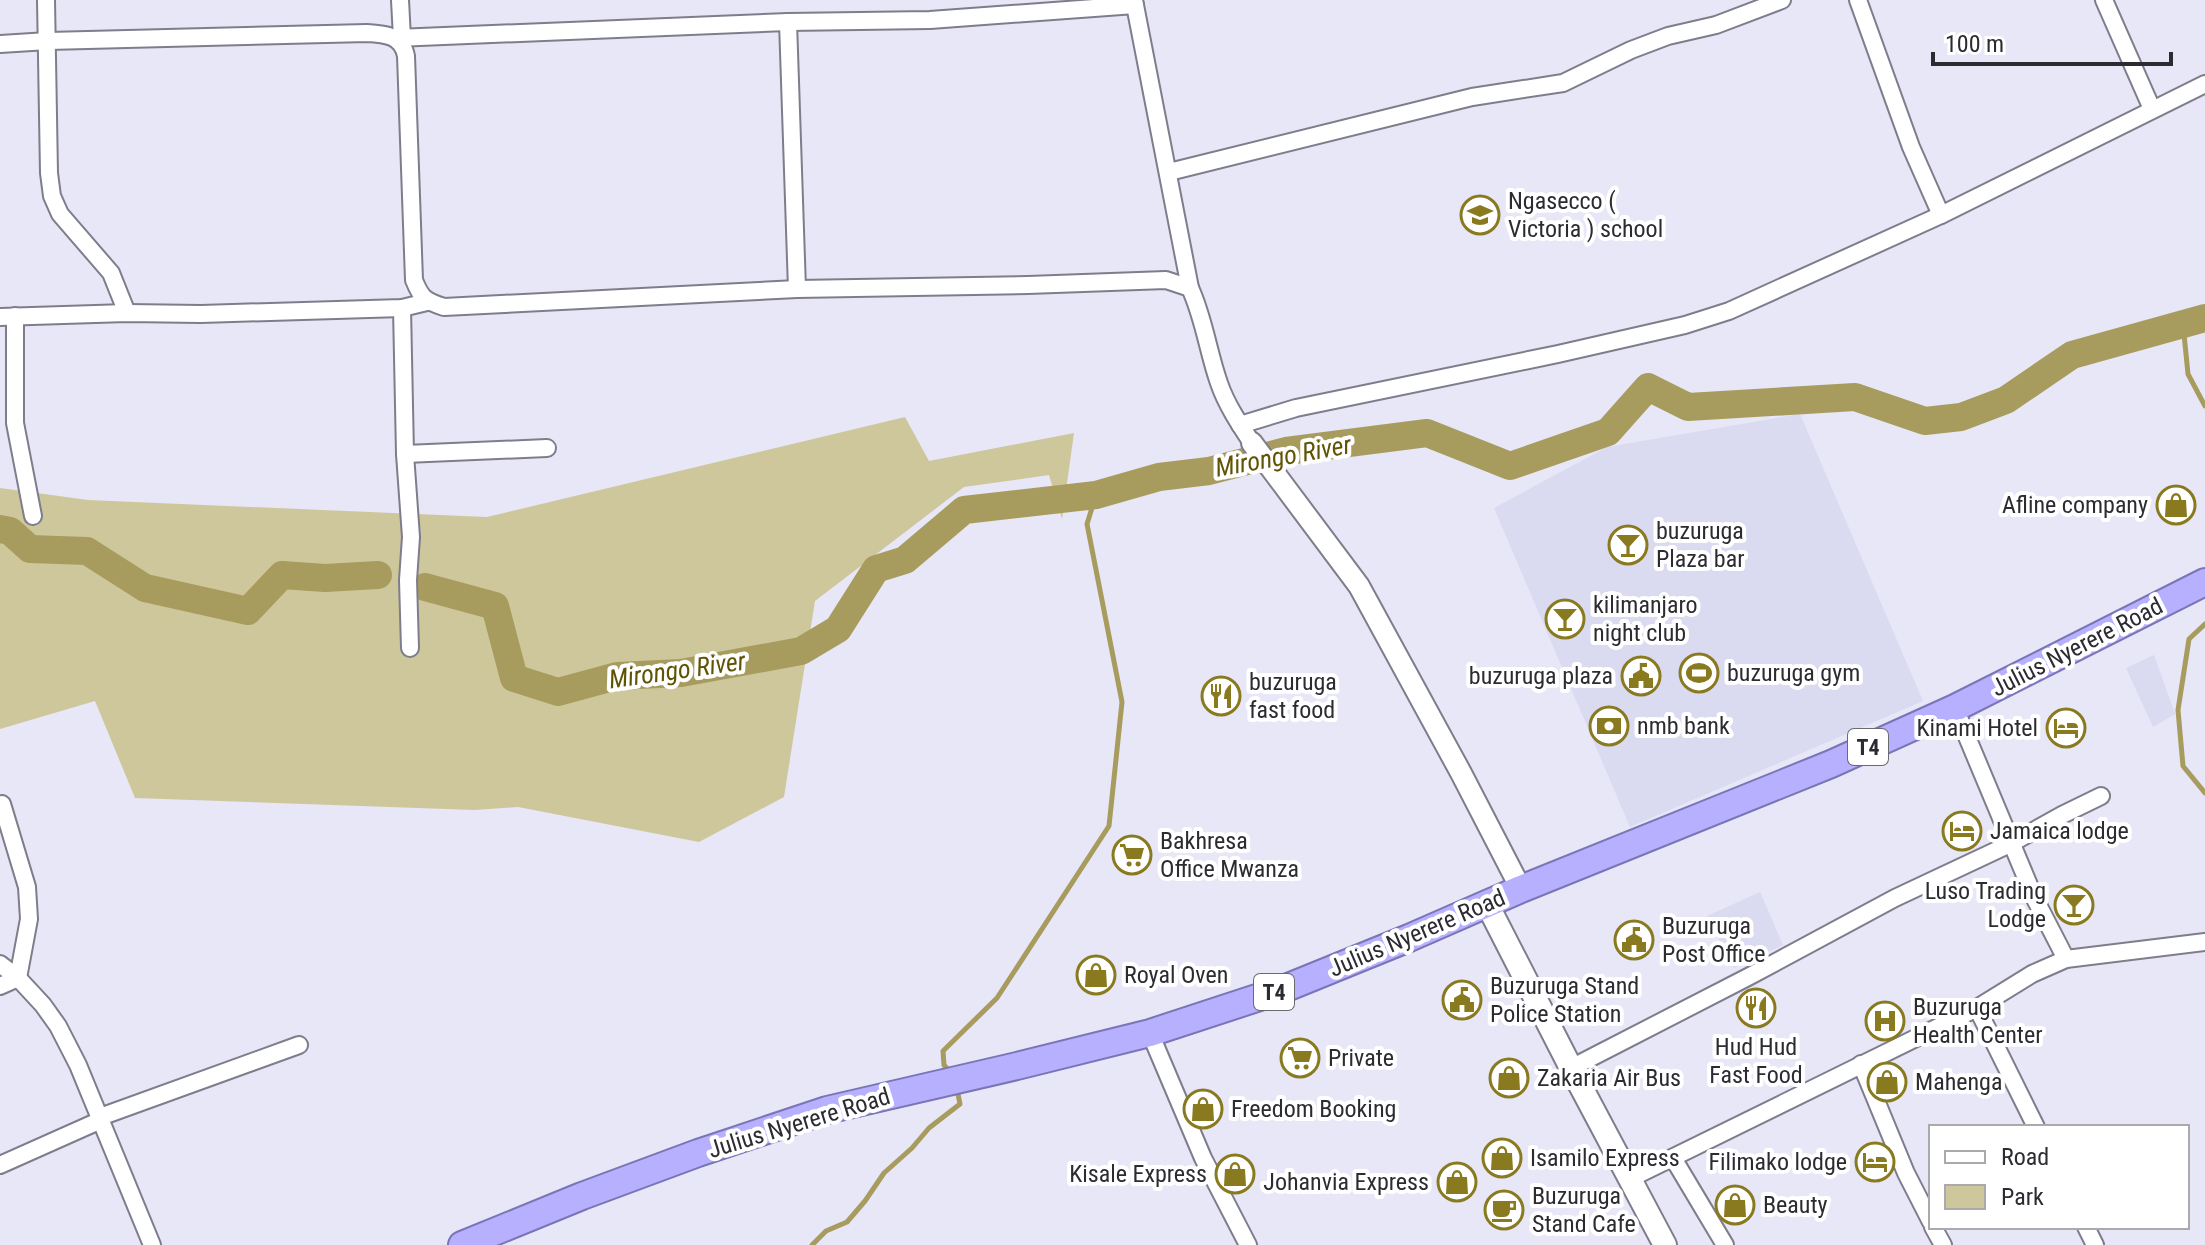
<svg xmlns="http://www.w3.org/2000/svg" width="2205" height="1245" font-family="'Roboto Condensed',sans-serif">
<rect width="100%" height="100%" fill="#e7e7f7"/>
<g fill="#dadaf1">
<polygon points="1800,414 1923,701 1630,827 1494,508 1607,447"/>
<polygon points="2154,655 2175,714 2153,727 2126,668"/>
<polygon points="1760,892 1783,945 1734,968 1707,916"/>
</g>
<polygon fill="#cec79c" points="905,417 929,461 1074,433 1062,519 1049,475 964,487 815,601 784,797 699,842 518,807 475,810 135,798 95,701 0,729 0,488 88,500 487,517"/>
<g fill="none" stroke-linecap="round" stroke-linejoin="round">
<g stroke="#a79c5e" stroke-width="5">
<polyline points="2183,324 2188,374 2205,406"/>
<polyline points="2205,624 2189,639 2178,710 2183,766 2205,793"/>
<polyline points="951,1073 944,1065 943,1051 997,998 1109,826 1122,702 1087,524 1096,495"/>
<polyline points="812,1245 826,1231 847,1222 865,1201 884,1173 912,1148 929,1128 960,1104 957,1089"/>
</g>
<g stroke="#a79c5e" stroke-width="28">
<polyline points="0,529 10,531 30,549 87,551 145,588 248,611 282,575 325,578 378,575"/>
<polyline points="425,587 495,606 514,678 558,692 617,676 681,673 801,651 838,629 876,569 905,560 964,510 1096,495 1159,477 1209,471 1286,451 1427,433 1510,466 1608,432 1648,387 1688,407 1855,397 1925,421 1961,417 2006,400 2072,355 2205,318"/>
</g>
<defs>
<g id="minor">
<polyline points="46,0 49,173 52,196 60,214 111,273 127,313"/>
<polyline points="400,0 402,38"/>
<polyline points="1134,0 1190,288"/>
<polyline points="1858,0 1911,147 1941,215"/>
<polyline points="2104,0 2152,109"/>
<polyline points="788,22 797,289"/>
<polyline points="396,38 788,22 930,20 1135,5"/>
<path d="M0,44L48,41L367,33C385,34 402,35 406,56L414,280C421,298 425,301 444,307L797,289L1028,285L1166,280L1190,288C1204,318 1208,352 1219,383C1226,404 1240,425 1252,443"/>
<polyline points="1169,172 1472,97 1563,83 1631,50 1668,36 1716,25 1782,0"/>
<polyline points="402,308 405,454 411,537 408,580 410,648"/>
<polyline points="15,316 15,423 33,516"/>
<polyline points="0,317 127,313 201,314 402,308 427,302"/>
<polyline points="1240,425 1296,408 1558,354 1685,325 1729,311 1941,215 2205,84"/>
<polyline points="405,454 547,448"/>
<polyline points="1955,708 2034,897 2066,959"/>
<polyline points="0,964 18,978 43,1005 58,1026 78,1065 152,1245"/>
<polyline points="0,986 18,978 29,919 27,887 2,804"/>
<polyline points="1977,1008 2036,1127"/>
<polyline points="1150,1033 1203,1158 1248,1245"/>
<polyline points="1861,1064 1906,1173 1931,1222"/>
<polyline points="1571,1068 1748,977 1895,898 2010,844 2062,815 2101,796"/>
<polyline points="100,1117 299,1045"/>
<polyline points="1673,1158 1725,1245"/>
<polyline points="0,1165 101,1120"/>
<polyline points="1629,1179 1977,1008 2032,974 2066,959 2205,942"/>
<polyline points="1933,1227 1943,1245"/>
<polyline points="2086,1227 2095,1245"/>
</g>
<polyline id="tertiary" points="1252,443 1359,586 1461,773 1521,889"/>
<polyline id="secondary" points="1487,904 1571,1068 1665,1245"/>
<polyline id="trunk" points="462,1245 582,1196 698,1153 827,1110 1017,1066 1150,1033 1281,990 1409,938 1521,889 1831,764 1955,708 2205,582"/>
</defs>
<use href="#minor" stroke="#7d7d8c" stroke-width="20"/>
<use href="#tertiary" stroke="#7d7d8c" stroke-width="24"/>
<use href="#secondary" stroke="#7d7d8c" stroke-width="26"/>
<use href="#trunk" stroke="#7975b6" stroke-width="30"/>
<use href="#minor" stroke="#fff" stroke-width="16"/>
<use href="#tertiary" stroke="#fff" stroke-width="20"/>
<use href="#secondary" stroke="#fff" stroke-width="22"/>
<use href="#trunk" stroke="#b6b0fe" stroke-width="26"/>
</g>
<defs>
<symbol id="school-ring" viewBox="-11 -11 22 22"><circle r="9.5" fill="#fff" stroke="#897a1f" stroke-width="1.5"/><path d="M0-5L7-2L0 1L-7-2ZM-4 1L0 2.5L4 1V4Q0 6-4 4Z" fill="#897a1f"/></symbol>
<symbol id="shop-ring" viewBox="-11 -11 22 22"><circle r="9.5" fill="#fff" stroke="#897a1f" stroke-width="1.5"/><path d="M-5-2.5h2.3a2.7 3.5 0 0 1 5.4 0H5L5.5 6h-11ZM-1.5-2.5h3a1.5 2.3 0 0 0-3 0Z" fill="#897a1f"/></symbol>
<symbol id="bar-ring" viewBox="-11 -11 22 22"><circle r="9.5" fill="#fff" stroke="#897a1f" stroke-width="1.5"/><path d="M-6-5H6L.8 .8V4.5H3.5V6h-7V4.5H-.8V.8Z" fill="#897a1f"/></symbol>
<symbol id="stadium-ring" viewBox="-11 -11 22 22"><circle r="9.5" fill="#fff" stroke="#897a1f" stroke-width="1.5"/><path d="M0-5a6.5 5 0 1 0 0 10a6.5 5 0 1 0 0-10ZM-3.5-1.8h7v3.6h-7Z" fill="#897a1f"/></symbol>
<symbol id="civic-ring" viewBox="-11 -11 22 22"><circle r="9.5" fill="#fff" stroke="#897a1f" stroke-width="1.5"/><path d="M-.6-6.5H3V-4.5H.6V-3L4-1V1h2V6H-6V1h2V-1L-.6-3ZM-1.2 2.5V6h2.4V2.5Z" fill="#897a1f"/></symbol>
<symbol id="restaurant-ring" viewBox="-11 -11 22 22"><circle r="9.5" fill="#fff" stroke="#897a1f" stroke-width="1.5"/><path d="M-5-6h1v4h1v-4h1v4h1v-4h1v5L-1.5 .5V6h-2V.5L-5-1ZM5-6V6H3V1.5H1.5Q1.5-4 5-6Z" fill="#897a1f"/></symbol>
<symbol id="bank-ring" viewBox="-11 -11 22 22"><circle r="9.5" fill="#fff" stroke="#897a1f" stroke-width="1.5"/><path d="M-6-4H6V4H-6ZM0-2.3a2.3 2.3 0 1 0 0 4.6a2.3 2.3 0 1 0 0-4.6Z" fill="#897a1f"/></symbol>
<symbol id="hotel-ring" viewBox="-11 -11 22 22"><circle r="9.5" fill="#fff" stroke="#897a1f" stroke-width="1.5"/><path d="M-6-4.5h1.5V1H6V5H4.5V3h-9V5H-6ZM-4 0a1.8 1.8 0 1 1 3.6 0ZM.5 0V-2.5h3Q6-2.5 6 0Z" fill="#897a1f"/></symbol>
<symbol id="supermarket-ring" viewBox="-11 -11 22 22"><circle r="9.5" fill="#fff" stroke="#897a1f" stroke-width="1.5"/><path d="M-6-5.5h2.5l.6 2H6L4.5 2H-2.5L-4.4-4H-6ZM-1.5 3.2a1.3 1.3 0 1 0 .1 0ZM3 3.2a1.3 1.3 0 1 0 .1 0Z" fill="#897a1f"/></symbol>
<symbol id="hospital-ring" viewBox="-11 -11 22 22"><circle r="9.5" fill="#fff" stroke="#897a1f" stroke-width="1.5"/><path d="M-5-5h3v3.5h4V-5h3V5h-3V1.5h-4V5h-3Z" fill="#897a1f"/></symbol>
<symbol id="cafe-ring" viewBox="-11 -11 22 22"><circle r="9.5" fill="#fff" stroke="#897a1f" stroke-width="1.5"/><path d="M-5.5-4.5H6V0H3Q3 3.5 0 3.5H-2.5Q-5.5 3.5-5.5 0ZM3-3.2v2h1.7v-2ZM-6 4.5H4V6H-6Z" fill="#897a1f"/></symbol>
</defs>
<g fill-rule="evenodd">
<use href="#school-ring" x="1458" y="193" width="44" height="44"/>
<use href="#shop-ring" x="2154" y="483" width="44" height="44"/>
<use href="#bar-ring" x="1606" y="523" width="44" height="44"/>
<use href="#bar-ring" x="1543" y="597" width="44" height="44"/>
<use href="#stadium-ring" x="1677" y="651" width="44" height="44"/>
<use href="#civic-ring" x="1619" y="654" width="44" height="44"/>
<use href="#restaurant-ring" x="1199" y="674" width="44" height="44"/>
<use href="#bank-ring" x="1587" y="704" width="44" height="44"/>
<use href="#hotel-ring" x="2044" y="706" width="44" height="44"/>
<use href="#hotel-ring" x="1940" y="809" width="44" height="44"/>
<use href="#supermarket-ring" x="1110" y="833" width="44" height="44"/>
<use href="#bar-ring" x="2052" y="883" width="44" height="44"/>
<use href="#civic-ring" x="1612" y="918" width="44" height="44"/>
<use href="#shop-ring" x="1074" y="953" width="44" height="44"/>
<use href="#civic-ring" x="1440" y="978" width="44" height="44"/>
<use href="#restaurant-ring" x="1734" y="986" width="44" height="44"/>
<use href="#hospital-ring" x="1863" y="999" width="44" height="44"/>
<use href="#supermarket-ring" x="1278" y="1036" width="44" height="44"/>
<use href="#shop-ring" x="1487" y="1056" width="44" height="44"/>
<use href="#shop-ring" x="1865" y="1060" width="44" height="44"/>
<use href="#shop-ring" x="1181" y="1087" width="44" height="44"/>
<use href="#shop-ring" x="1480" y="1136" width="44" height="44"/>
<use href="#hotel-ring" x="1853" y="1140" width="44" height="44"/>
<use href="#shop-ring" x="1213" y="1152" width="44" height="44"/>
<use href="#shop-ring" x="1435" y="1160" width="44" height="44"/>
<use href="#shop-ring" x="1713" y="1183" width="44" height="44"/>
<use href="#cafe-ring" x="1482" y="1188" width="44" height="44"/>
</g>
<g text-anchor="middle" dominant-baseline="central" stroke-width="8" stroke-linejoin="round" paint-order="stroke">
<g fill="#fff" stroke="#6b6b6f" stroke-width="2">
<rect x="1848" y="729" width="40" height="36" rx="6"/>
<rect x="1254" y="974" width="40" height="36" rx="6"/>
</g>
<g font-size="22" font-weight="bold" fill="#2b2b31">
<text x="1868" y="747">T4</text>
<text x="1274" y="992">T4</text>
</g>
<g font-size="24" fill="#2b2b31" stroke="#fff" text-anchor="start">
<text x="1508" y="201">Ngasecco (<tspan x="1508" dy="28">Victoria ) school</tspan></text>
<text x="2148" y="505" text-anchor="end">Afline company</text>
<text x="1656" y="531">buzuruga<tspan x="1656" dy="28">Plaza bar</tspan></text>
<text x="1593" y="605">kilimanjaro<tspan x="1593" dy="28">night club</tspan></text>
<text x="1727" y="673">buzuruga gym</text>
<text x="1613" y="676" text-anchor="end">buzuruga plaza</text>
<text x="1249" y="682">buzuruga<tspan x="1249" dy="28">fast food</tspan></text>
<text x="1637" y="726">nmb bank</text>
<text x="2038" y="728" text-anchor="end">Kinami Hotel</text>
<text x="1990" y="831">Jamaica lodge</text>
<text x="1160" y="841">Bakhresa<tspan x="1160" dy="28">Office Mwanza</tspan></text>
<text x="2046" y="891" text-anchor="end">Luso Trading<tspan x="2046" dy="28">Lodge</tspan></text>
<text x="1662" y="926">Buzuruga<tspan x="1662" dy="28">Post Office</tspan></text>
<text x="1124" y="975">Royal Oven</text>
<text x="1490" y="986">Buzuruga Stand<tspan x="1490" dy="28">Police Station</tspan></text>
<text x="1913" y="1007">Buzuruga<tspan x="1913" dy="28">Health Center</tspan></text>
<text x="1756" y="1047" text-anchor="middle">Hud Hud<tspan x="1756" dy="28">Fast Food</tspan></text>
<text x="1328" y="1058">Private</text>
<text x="1537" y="1078">Zakaria Air Bus</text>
<text x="1915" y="1082">Mahenga</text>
<text x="1231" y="1109">Freedom Booking</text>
<text x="1530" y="1158">Isamilo Express</text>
<text x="1847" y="1162" text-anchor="end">Filimako lodge</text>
<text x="1207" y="1174" text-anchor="end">Kisale Express</text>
<text x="1429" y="1182" text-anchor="end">Johanvia Express</text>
<text x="1532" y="1196">Buzuruga<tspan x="1532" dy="28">Stand Cafe</tspan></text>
<text x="1763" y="1205">Beauty</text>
</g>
<g font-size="24" fill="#2b2b31" stroke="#fff">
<text transform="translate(2077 647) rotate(-27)">Julius Nyerere Road</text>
<text transform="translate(1417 933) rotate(-23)">Julius Nyerere Road</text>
<text transform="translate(799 1123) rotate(-17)">Julius Nyerere Road</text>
</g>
<g font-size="26" font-style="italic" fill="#605404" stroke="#fff">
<text transform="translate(1283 456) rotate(-10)">Mirongo River</text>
<text transform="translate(677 670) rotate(-8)">Mirongo River</text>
</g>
</g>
<rect x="1929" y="1125" width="260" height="104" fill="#ffffff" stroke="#aaaaad" stroke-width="2"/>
<rect x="1945" y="1151" width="40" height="12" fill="#ffffff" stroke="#aaaaad" stroke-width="2"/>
<text x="2001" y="1165" font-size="24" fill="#2b2b31">Road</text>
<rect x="1945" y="1185" width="40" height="24" fill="#cec79c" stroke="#aaaaad" stroke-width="2"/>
<text x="2001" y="1205" font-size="24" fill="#2b2b31">Park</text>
<path d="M1933 52v12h238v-12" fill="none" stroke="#2b2b31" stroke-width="4"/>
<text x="1945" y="52" font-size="24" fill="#2b2b31" stroke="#ffffff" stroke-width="6" paint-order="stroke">100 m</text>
</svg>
